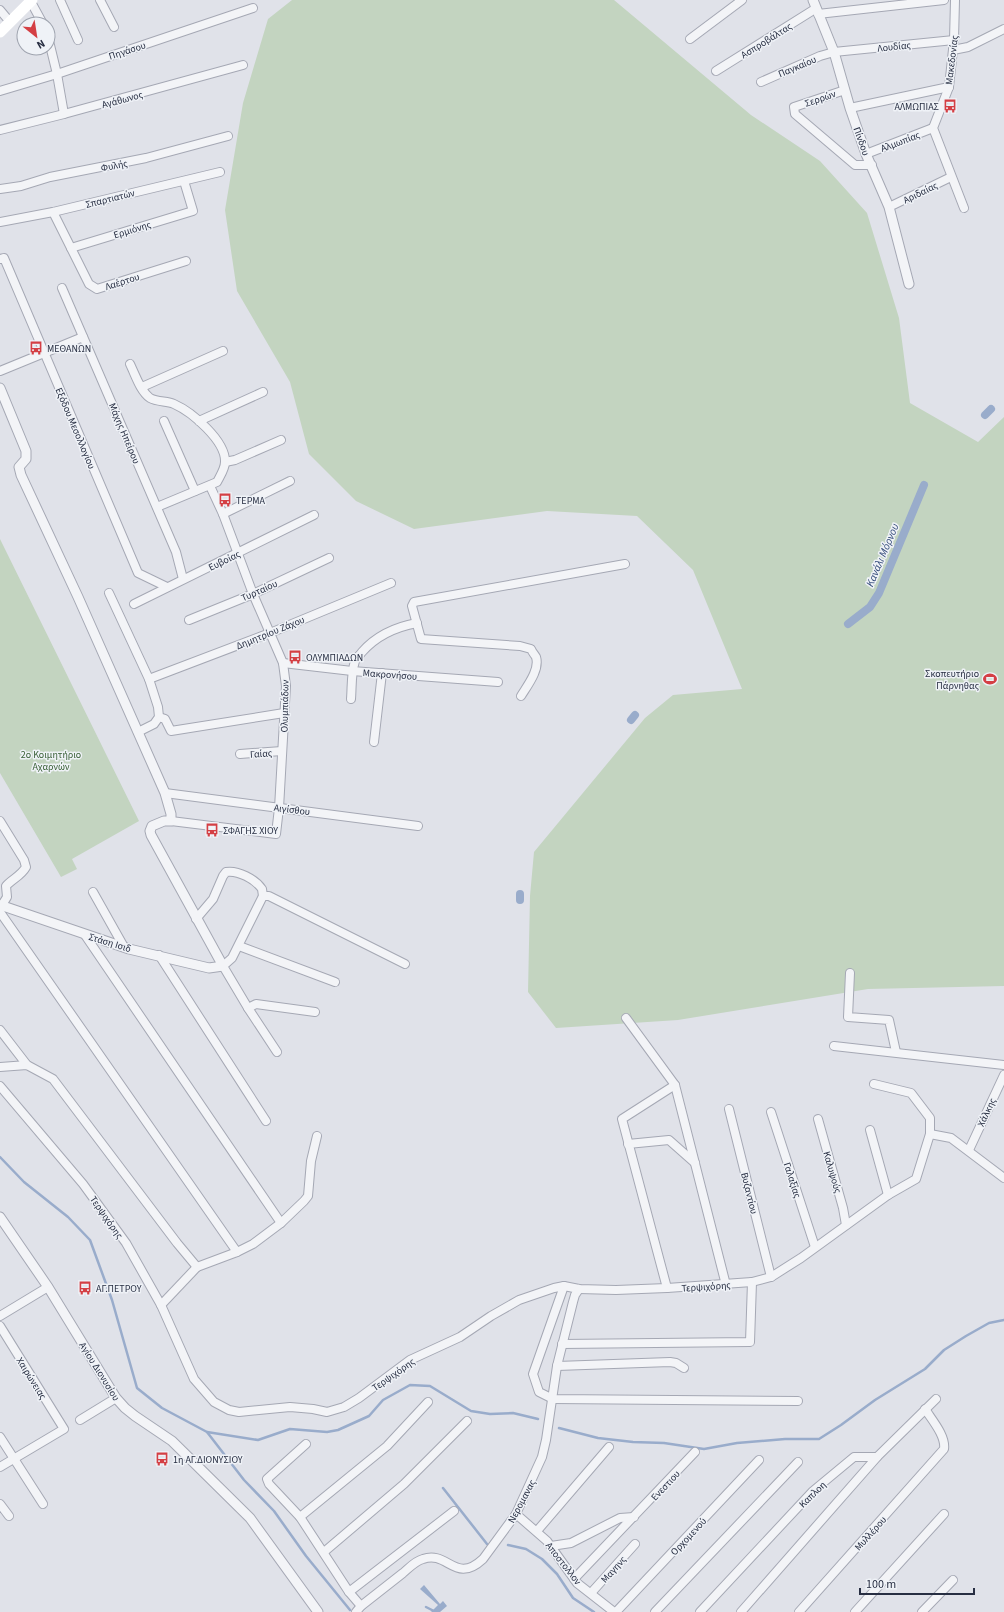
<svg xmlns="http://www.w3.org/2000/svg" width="1004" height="1612" font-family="'Source Sans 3',sans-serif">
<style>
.green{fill:#c3d4c0}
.water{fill:#99accb}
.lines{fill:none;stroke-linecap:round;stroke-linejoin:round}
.stream{stroke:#99accb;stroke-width:2.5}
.canal{stroke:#99accb;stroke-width:8}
.minor-casing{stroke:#a5a8b4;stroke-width:10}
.tertiary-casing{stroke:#a5a8b4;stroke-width:11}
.minor{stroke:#f3f4f7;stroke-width:8}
.tertiary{stroke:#f3f4f7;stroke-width:9}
.secondary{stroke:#fff;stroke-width:11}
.labels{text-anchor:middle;stroke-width:3;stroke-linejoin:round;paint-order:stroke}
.street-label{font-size:10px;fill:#272e42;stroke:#eff2f7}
.poi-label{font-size:10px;fill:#272e42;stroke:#eff2f7;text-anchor:start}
.park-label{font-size:10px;fill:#375e34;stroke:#eff2f7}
.water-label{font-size:11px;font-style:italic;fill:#304877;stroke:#eff2f7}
</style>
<rect width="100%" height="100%" fill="#e0e2e9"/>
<g class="green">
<polygon points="292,0 614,0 751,115 820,161 867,213 899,318 910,403 978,442 1004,417 1004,986 868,989 678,1020 556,1028 528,992 530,896 534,852 645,718 673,695 742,689 693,570 637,516 547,511 414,529 356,501 309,454 290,382 237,291 225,210 243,103 268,19"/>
<polygon points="0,539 139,821 72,859 77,869 61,877 0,773"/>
</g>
<polygon class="water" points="424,1585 440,1604 443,1601 447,1606 440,1612 431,1612 438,1605 420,1589"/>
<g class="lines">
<g class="stream">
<polyline points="0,1157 24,1182 68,1217 90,1240 112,1300 137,1388 162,1408 207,1432 244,1480 274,1511 306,1556 350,1610"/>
<polyline points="559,1428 598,1438 633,1442 664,1443 704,1449 737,1443 785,1439 819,1439 841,1425 875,1400 925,1369 944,1350 966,1336 989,1323 1004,1320"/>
<polyline points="207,1432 258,1440 290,1429 327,1432 338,1430 369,1416 383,1400 410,1385 430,1386 471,1411 490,1414 513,1413 538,1419"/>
<polyline points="443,1488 487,1544"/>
<polyline points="508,1545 526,1549 542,1559 557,1574 573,1598 594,1612"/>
<polyline points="426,1607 436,1612"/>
</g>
<g class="canal">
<polyline points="985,415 991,409"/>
<polyline points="848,624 870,607 879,593 924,485"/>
<polyline points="631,720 635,715"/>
<polyline points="520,900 520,894"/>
</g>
<g class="minor-casing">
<g id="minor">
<polyline points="60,0 78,40"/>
<polyline points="100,0 114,27"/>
<polyline points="955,0 954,40 949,87 933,128 964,208"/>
<polyline points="31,2 43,24"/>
<polyline points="0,10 10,22"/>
<polyline points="818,14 944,0"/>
<polyline points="48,37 57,74 64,114"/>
<polyline points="690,39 742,0"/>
<polyline points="953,50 968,47 1004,29"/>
<polyline points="716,71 815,9"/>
<polyline points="761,82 820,56 834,52 954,40"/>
<polyline points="845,90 794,107 795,114 855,165 872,165"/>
<polyline points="0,91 57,74 253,8"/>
<polyline points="850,108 949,87"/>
<polyline points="0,130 64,114 243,65"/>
<polyline points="866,154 933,128"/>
<polyline points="0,189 21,186 50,177 146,158 228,136"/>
<polyline points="889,207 951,177"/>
<polyline points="53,212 89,284 97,289 186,261"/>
<polyline points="0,222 53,212 220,172"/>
<polyline points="71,248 193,211 184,181"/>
<polyline points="0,259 4,258 138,573 167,587"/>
<polyline points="62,288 176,552 183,579"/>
<path d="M130,364C135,374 140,391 150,398C157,402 167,401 174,404C192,412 226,441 225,462C225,469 220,476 217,482L157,507"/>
<polyline points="0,371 83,337"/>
<polyline points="142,387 223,351"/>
<polyline points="164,421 195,491"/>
<polyline points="199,421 263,392"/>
<polyline points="225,462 235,460 281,440"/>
<polyline points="223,514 290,481"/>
<polyline points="109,593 149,679 158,707 159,717 154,724 138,732"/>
<polyline points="134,604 314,515"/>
<polyline points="189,620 253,594 329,558"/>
<polyline points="283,663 352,671 498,682"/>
<polyline points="149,679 270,633 391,583"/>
<path d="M521,696C527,686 540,670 536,657C535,655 532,652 531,649L520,646L421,639L412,606L414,602L625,564"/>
<path d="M351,699C352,687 351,673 355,661C356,658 360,655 362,652C377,635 395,627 417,623"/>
<polyline points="159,717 165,719 171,731 284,713"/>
<polyline points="374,742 382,673"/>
<polyline points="240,754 282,751"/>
<polyline points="165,793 418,826"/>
<path d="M0,821L24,860L26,867C21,876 12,879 6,886L7,897L2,905"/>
<polyline points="171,821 276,834 279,808 286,686 283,663 253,594 223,514 210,486"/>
<polyline points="93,892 124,947"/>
<polyline points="0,912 237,1252"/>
<path d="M196,919L213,899L223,876L226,872C238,870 255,879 262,889L263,896"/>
<polyline points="85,935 281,1223"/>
<polyline points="239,946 335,982"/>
<polyline points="159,955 266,1121"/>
<polyline points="850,973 848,1017 889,1020 896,1052"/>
<polyline points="248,1008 256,1004 315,1012"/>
<polyline points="626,1018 675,1085 726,1285"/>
<polyline points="0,1030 27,1065"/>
<polyline points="834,1046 1004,1065"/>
<polyline points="277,1052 248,1008 223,966 232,958 263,896 269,896 405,964"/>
<polyline points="0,1067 27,1065 53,1079 177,1243 197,1267 237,1252 253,1244 281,1223 304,1201 308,1196 311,1161 317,1136"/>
<polyline points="0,1086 83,1184 126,1243 161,1305 194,1379 214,1402 229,1410 239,1412 290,1407 313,1409 327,1412 344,1407 359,1398 410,1360 460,1337 491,1316 519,1300 554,1288 564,1286 579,1289 616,1290 667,1288 752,1282 771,1277 801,1258 888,1195 916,1179 930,1134 930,1118 911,1093 874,1084"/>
<polyline points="729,1109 771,1277"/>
<polyline points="771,1112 815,1247"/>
<polyline points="818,1119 843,1208 846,1225"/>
<polyline points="870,1130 888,1195"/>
<polyline points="930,1134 951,1138 1004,1178"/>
<polyline points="628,1144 669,1140 695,1163"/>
<polyline points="969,1150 1004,1075"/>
<polyline points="564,1286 533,1374 539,1392 553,1399 798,1401"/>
<polyline points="667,1288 622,1119 675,1085"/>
<polyline points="161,1305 197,1267"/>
<polyline points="0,1316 48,1287"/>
<polyline points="0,1326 64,1429 0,1467"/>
<polyline points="562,1344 750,1342 752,1282"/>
<polyline points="557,1366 670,1362 676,1363 684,1368"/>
<polyline points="80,1420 116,1398"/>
<polyline points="0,1437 43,1504"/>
<polyline points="306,1444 267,1479 269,1484 300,1517 349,1592 361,1606"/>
<polyline points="0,1504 9,1516"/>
<polyline points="516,1514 547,1541 577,1583 614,1612"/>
<polyline points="300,1517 387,1446 428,1402"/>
<polyline points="537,1531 609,1447"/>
<polyline points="551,1546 571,1543 620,1518 634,1517"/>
<polyline points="324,1552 404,1484 467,1421"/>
<polyline points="574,1579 695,1452"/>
<polyline points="349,1592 454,1511"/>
<polyline points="591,1593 635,1544"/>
<path d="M356,1612L361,1606C375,1595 389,1584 403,1573C409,1568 415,1561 423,1559C448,1550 455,1585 483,1559L516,1514L542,1457L546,1440L557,1366L573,1302L575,1295L579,1289"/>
<polyline points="616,1612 759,1460"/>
<polyline points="655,1612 798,1462"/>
<polyline points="700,1612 813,1491 854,1457 877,1457 936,1399"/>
<polyline points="741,1612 877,1457"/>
<path d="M799,1612L944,1449C946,1436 932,1420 925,1409"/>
<polyline points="855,1612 944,1514"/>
<polyline points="922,1612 953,1580"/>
</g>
</g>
<g class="tertiary-casing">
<g id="tertiary">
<polyline points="813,0 834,52 850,108 866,154 889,207 909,284"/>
<polyline points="0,388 26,451 26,459 19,467 21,475 78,597 165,793 171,814 171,821 164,821 152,826 150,831 151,835 223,966 209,968 129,949 0,905"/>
<polyline points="0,1217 48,1287 116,1398 125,1408 135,1416 172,1441 250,1518 318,1612"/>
</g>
</g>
<use href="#minor" class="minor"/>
<use href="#tertiary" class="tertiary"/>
<polyline class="secondary" points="0,32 32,0"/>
</g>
<defs>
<g id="bus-bare" transform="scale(1.08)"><path d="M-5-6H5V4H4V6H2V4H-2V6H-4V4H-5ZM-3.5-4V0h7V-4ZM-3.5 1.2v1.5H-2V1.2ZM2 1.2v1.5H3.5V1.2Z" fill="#d43f44" stroke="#eff2f7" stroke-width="2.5" paint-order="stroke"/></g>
<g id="stadium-bare" transform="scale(1.08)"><path d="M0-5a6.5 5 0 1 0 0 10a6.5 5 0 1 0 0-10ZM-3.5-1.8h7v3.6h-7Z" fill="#d43f44" stroke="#eff2f7" stroke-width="2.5" paint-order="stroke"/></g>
</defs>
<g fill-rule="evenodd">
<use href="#bus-bare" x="950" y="106"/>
<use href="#bus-bare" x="36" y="348"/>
<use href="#bus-bare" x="225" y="500"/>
<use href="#bus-bare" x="295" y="657"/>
<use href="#stadium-bare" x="990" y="679"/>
<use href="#bus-bare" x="212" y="830"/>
<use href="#bus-bare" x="85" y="1288"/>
<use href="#bus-bare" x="162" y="1459"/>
</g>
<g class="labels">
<g class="street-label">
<text transform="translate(766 40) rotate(-32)" y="4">Ασπροβάλτας</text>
<text transform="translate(894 46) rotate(-6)" y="4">Λουδίας</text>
<text transform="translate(127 50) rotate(-18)" y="4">Πηγάσου</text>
<text transform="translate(951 60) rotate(-83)" y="4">Μακεδονίας</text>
<text transform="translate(797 66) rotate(-23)" y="4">Παγκαίου</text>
<text transform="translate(820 98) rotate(-19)" y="4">Σερρών</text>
<text transform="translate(122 99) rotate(-15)" y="4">Αγάθωνος</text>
<text transform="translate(862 141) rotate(70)" y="4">Πίνδου</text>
<text transform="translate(900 141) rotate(-21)" y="4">Αλμωπίας</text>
<text transform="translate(114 165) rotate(-11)" y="4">Φυλής</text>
<text transform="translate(920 192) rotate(-26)" y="4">Αριδαίας</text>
<text transform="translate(110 198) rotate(-14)" y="4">Σπαρτιατών</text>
<text transform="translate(132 229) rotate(-17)" y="4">Ερμιόνης</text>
<text transform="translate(122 281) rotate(-18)" y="4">Λαέρτου</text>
<text transform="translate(76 428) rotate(67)" y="4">Εξόδου Μεσολλογίου</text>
<text transform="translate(125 433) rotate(67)" y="4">Μάχης Ηπείρου</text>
<text transform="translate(224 560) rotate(-26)" y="4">Ευβοίας</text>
<text transform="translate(259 590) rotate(-24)" y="4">Τυρταίου</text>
<text transform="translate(270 632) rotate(-22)" y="4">Δημητρίου Ζάχου</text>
<text transform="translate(390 674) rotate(4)" y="4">Μακρονήσου</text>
<text transform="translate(284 706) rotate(-89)" y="4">Ολυμπιάδων</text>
<text transform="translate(261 753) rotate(-4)" y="4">Γαίας</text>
<text transform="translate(292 809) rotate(7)" y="4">Αιγίσθου</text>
<text transform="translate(110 942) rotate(17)" y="4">Στάση Ισιδ</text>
<text transform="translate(986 1112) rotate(-65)" y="4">Χάλκης</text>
<text transform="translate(833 1172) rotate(74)" y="4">Καλυψούς</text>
<text transform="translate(793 1180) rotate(72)" y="4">Γαλαξίας</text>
<text transform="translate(750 1193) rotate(76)" y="4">Βυζαντίου</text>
<text transform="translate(107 1217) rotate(55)" y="4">Τερψιχόρης</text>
<text transform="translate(706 1286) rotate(-4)" y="4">Τερψιχόρης</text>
<text transform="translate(100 1371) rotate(58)" y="4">Αγίου Διονυσίου</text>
<text transform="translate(393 1374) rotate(-35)" y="4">Τερψιχόρης</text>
<text transform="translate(32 1378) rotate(58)" y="4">Χαιρώνειας</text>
<text transform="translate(665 1485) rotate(-47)" y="4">Ενεστιου</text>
<text transform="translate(812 1494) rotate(-44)" y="4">Καπλοη</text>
<text transform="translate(521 1501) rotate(-62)" y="4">Νερομανας</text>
<text transform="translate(870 1533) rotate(-48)" y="4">Μυλλέρου</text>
<text transform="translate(688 1536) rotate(-47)" y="4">Ορχομενού</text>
<text transform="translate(564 1563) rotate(52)" y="4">Αποστολλον</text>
<text transform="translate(613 1569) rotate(-48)" y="4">Μαγηνς</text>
</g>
<g class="poi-label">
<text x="939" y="110" text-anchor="end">ΑΛΜΩΠΙΑΣ</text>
<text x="47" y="352">ΜΕΘΑΝΩΝ</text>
<text x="236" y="504">ΤΕΡΜΑ</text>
<text x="306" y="661">ΟΛΥΜΠΙΑΔΩΝ</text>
<text x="979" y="677" text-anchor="end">Σκοπευτήριο<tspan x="979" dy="12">Πάρνηθας</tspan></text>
<text x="223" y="834">ΣΦΑΓΗΣ ΧΙΟΥ</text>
<text x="96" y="1292">ΑΓ.ΠΕΤΡΟΥ</text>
<text x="173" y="1463">1η ΑΓ.ΔΙΟΝΥΣΙΟΥ</text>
</g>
<g class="park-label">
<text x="51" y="758">2ο Κοιμητήριο<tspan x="51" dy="12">Αχαρνών</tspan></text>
</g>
<g class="water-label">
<text transform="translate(882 555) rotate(-67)" y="4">Κανάλι Μόρνου</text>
</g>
</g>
<g transform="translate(36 36) rotate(150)"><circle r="19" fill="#eff2f7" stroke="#9fa4af"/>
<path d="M0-3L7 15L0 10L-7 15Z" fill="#d43f44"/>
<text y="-6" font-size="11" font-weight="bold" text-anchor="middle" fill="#272e42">N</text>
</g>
<path d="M860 1588v6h114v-6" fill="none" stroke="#272e42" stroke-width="2"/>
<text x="866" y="1588" font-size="12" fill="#272e42" stroke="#eff2f7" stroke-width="3" paint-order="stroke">100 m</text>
</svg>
